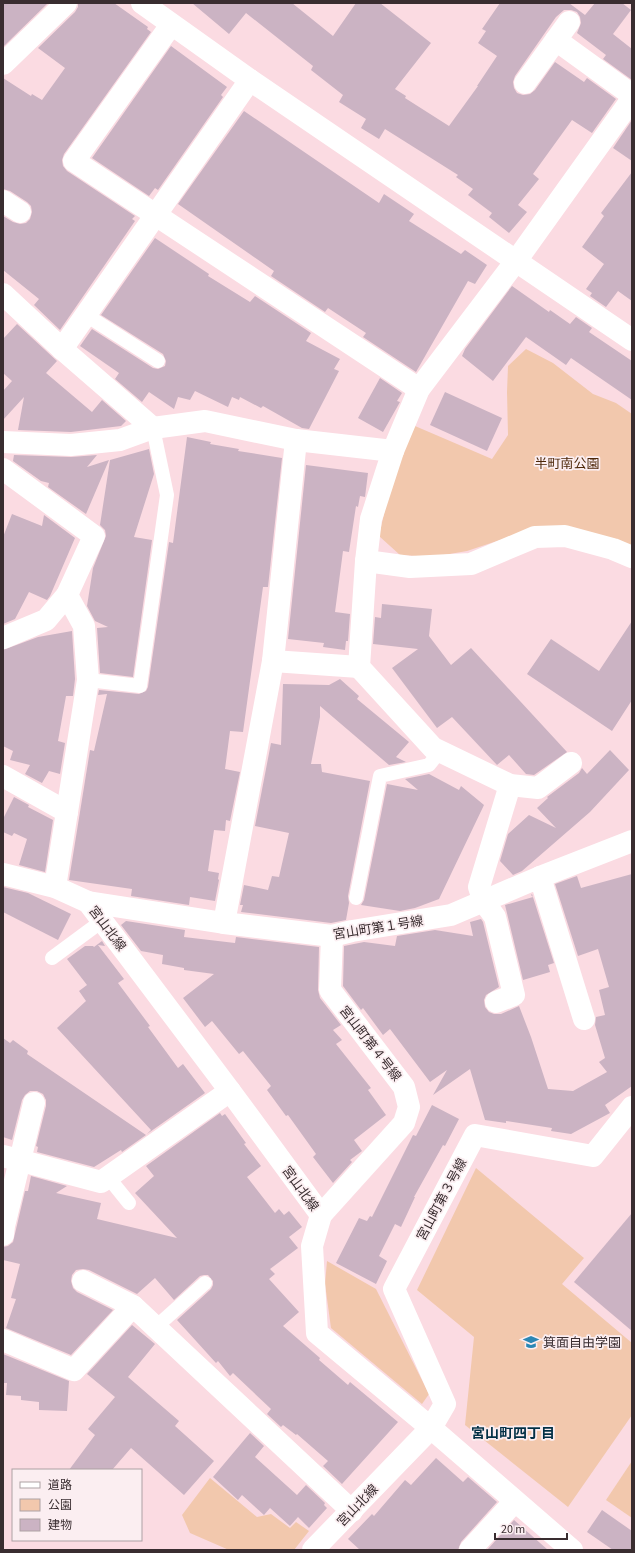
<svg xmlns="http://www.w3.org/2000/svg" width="635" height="1553" font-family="'Source Sans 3','Noto Sans JP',sans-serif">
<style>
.green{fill:#f2c8ad}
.building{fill:#cbb3c3}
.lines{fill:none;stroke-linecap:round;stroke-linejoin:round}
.service{stroke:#fff;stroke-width:14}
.minor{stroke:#fff;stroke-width:22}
.labels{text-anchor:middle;stroke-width:3.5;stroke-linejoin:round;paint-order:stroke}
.park-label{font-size:13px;fill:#4c2607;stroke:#fbeef1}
.street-label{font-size:13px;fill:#392d30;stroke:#fbeef1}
.poi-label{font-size:13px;fill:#392d30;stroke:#fbeef1;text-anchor:start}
.neighbourhood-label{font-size:14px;font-weight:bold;fill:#023045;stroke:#fbeef1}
</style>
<rect width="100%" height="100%" fill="#fbdbe2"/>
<g class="green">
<polygon points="526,349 553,363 593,394 616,403 632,414 632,547 500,540 467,551 432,557 400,555 379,536 388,496 401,455 415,426 492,459 508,435 507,392 508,366"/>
<polygon points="476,1168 584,1258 562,1284 632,1343 632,1415 568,1507 465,1425 474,1337 417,1290"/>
<polygon points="327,1261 376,1289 429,1394 422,1404 331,1328 325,1284"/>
<polygon points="632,1461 632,1518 606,1500"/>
<polygon points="210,1478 257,1517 271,1514 290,1528 296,1522 309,1531 294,1550 229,1550 190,1533 182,1515"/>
</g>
<g class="building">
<polygon points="3,3 48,3 3,47"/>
<polygon points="78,3 114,3 148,27 147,29 151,32 64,154 62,160 63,166 67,171 135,216 132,219 135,221 60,330 34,305 39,299 3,270 3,216 13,222 20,224 26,223 30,219 32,212 31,206 27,202 10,191 3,189 3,78 31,96 32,94 42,100 65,68 38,48 75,12 78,7"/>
<polygon points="192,3 292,3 333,36 356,3 380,3 431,43 395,89 406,96 405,98 449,126 478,86 477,86 497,56 478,43 486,31 482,29 500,3 569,3 585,15 595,3 622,3 631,10 613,34 632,49 632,80 603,59 606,55 577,33 581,23 580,17 577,12 571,10 564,10 556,17 515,76 513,82 514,88 517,93 523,95 530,94 535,90 555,62 584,82 587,78 616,99 592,133 572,120 533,174 539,179 518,205 527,212 509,233 489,217 492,213 468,195 473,189 456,177 458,175 385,129 379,139 361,128 366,119 339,102 343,95 311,70 313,66 246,13 229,34"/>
<polygon points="171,46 227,87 221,95 223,97 158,190 155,188 149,196 92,158"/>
<polygon points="244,111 379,203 384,194 414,214 409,221 461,254 465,250 487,265 475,284 468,281 416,372 363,337 366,333 328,308 325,312 271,276 274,271 178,204"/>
<polygon points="632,120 632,161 613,148"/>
<polygon points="632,172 632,301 618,291 606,307 590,296 592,293 586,289 604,264 582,247 604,216 601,213"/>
<polygon points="155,238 209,274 208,276 250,302 255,296 311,333 306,341 340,359 334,369 339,371 309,429 302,428 263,406 261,408 240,397 239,400 232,397 228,407 195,391 190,400 178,397 174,409 149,392 142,402 115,379 119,373 80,346 92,329 153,368 158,369 165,366 166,361 163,354 101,315"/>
<polygon points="512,286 549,312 550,310 570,324 576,317 592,328 589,332 632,361 632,400 571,358 566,365 526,337 493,381 462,356 465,349"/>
<polygon points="17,324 57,361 46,373 92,412 102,400 126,421 121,426 71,432 18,430 24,397 3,420 3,391 12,381 3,373 3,339"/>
<polygon points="380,378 402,393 397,401 400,402 383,432 358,418"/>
<polygon points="445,392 502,418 487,451 430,425"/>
<polygon points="187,437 211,442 210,444 239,449 238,451 282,458 268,587 263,587 243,732 230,731 225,769 240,772 230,821 226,820 225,831 214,830 208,871 219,873 218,879 219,880 215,901 190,897 189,905 131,896 132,889 69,880 90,750 94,751 107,694 98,695 99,690 139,694 146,691 148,687 169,542 173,543"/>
<polygon points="149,449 154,474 134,537 152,540 133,677 100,673 97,628 108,627 95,621 87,606 93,568 106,536 105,530 100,525 110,460"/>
<polygon points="14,455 71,457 97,455 87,467 109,460 86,514 48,487 49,483 41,481 13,461"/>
<polygon points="306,465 368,473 365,497 360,496 358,507 356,506 349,552 343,551 335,612 350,614 348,641 346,641 345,650 323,647 324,643 288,639"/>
<polygon points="12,514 42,526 44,515 75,538 50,596 47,600 29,592 15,619 3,624 3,537"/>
<polygon points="382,604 432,609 429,636 451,665 471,648 567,752 534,775 526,774 509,755 497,765 452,717 437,728 392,668 418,649 373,644 375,617 381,618"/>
<polygon points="632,621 632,700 612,731 527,674 551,639 599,671"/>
<polygon points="72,631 75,679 73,696 66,696 58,741 65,743 60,774 49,771 42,783 25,774 30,765 10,760 13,751 3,746 3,650 38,637"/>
<polygon points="340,679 359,696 357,699 409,742 396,757 406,762 389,765 320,706 320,717 311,764 321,764 322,772 370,781 348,896 349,903 346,920 331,923 241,912 243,905 240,905 244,885 268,890 272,876 279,877 289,833 255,826 271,743 281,745 283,684 329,685"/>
<polygon points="610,750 629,770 590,812 522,871 513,875 500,861 508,834 529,815 556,828 537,808 548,798 547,797 579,773 582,768 587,774"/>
<polygon points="429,774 459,790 461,786 484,805 439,899 415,908 400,911 361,905 364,900 387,784 418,790 405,779"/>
<polygon points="14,797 29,805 28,807 53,820 45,872 19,865 27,839 14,833 12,836 3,832 3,819"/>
<polygon points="632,874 632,1086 605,1105 610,1113 571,1134 551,1131 552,1128 506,1121 506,1123 485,1120 470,1069 433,1095 447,1070 430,1082 390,1029 383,1035 363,1008 361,1010 343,986 344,946 364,942 395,946 397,936 435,930 473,936 470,922 481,919 483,922 499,987 486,995 484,1000 485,1007 489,1012 494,1014 501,1014 519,1006 531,1037 548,1089 573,1091 607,1072 599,1062 605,1058 595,1025 596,1017 605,1015 599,990 609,987 598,949 578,956 555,884 577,876 581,888"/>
<polygon points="3,887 28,893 71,914 58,940 3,912"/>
<polygon points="532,894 554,963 548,965 550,972 523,980 505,905 533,897 531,895"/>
<polygon points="126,921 185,930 184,937 235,943 236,937 319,947 318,990 320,998 341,1025 333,1030 342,1040 336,1044 371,1088 368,1090 386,1115 354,1140 362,1151 350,1160 352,1162 333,1183 313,1157 316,1154 288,1115 286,1116 267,1090 271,1086 243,1051 239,1054 212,1021 205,1027 183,998 214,974 184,970 184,968 162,964 163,955 141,951 121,925"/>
<polygon points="102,941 105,946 98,945 124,979 118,983 150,1026 148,1027 178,1068 183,1064 205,1093 147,1134 151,1130 57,1028 86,1001 79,991 87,985 67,959 85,946 93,946 94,947"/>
<polygon points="3,1038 10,1043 13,1040 28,1051 27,1054 146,1135 122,1152 121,1150 94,1167 37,1152 38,1147 36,1146 46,1106 46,1100 43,1094 37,1091 30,1091 25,1095 22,1100 12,1140 3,1137"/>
<polygon points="432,1105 459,1119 445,1146 443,1145 414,1197 415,1197 401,1227 395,1224 379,1256 387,1261 376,1284 336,1263 359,1218 367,1221 370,1216 372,1217 413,1135 416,1136"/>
<polygon points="220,1113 222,1116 225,1114 246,1143 244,1144 261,1166 247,1177 275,1213 279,1209 284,1215 289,1211 302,1227 289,1237 298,1248 270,1269 275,1274 269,1279 299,1312 283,1326 320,1358 319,1360 348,1385 350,1382 398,1422 342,1484 323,1466 328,1461 297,1434 296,1435 283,1425 281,1427 267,1414 271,1409 233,1373 230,1376 218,1361 216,1363 177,1320 211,1289 213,1285 213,1281 208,1275 204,1275 200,1276 174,1300 155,1278 137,1294 89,1270 83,1269 76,1270 72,1275 71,1281 73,1288 77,1292 113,1310 71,1355 6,1328 16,1299 11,1298 20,1264 3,1260 3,1247 8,1246 13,1242 25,1191 28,1191 31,1176 67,1186 56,1193 101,1203 97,1219 177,1238 135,1193 154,1176 146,1166"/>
<polygon points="632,1213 632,1331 574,1282"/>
<polygon points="132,1325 155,1344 128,1377 179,1421 175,1426 214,1461 184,1495 131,1448 112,1470 69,1470 95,1435 88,1429 115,1397 87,1374"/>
<polygon points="3,1354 69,1381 67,1411 39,1410 39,1402 21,1400 21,1396 6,1395 7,1383 3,1383"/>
<polygon points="250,1433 264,1446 255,1457 297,1495 306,1485 325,1503 324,1505 327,1508 309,1528 298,1517 290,1526 270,1508 264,1515 242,1495 238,1500 213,1477"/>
<polygon points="436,1458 463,1482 468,1477 497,1502 461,1542 458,1550 360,1550 348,1539 372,1514 374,1516 405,1480 411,1485"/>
<polygon points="602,1510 632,1531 632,1550 613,1550 587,1532"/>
<polygon points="514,1520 548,1550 487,1550"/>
</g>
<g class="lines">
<g class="service">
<polyline points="86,315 158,361"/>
<polyline points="88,680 140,686 167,495 153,428"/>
<polyline points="356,898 380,776 429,765 440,751"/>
<polyline points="52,958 102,921"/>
<polyline points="108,1177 129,1203"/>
<polyline points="156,1327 205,1283"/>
</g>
<g class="minor">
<polyline points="142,3 250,80 632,340"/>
<polyline points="171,25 74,161 419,389"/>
<polyline points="556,40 632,95"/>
<polyline points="3,64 66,3"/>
<polyline points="525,83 569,22"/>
<polyline points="3,201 20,212"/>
<polyline points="3,294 62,349 153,428"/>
<polyline points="62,349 250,80"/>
<polyline points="3,442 71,445 120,440 153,428 205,421 296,440 393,451 419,389 516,261 632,99"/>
<polyline points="393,451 371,519 366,561 359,667 433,748 510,785 538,788 571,763"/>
<polyline points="3,469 94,536 67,595 46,620 3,638"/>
<polyline points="366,561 410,567 471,564 535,537 565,536 613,549 632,557"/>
<polyline points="273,661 359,667"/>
<polyline points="3,776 67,812"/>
<polyline points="3,874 55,887 88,902 230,1091 321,1215 312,1246 317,1333 431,1428 572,1550"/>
<polyline points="540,877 584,1019"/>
<polyline points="55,887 88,680 84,626 67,595"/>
<polyline points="88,902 224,923 332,936 352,931 451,915 540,877 632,841"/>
<polyline points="224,923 273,661 296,440"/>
<polyline points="496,1002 514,995 495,917 484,902 479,887 510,785"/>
<polyline points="3,1156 101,1182 230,1091"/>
<polyline points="321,1215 404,1123 409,1107 404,1087 330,990 332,936"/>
<polyline points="3,1235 4,1226 34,1103"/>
<polyline points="83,1281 133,1306 352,1511"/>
<polyline points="3,1340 74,1370 133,1306"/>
<polyline points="313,1550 431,1428 445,1404 394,1289 475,1135 593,1156 632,1107"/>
<polyline points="470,1550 515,1501"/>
</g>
</g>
<defs>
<g id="school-bare" transform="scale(1.2)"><path d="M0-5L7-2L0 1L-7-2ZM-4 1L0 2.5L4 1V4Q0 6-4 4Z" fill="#2b87b4" stroke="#fbeef1" stroke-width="2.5" paint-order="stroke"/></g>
</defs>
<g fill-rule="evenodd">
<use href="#school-bare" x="531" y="1342"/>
</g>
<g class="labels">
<g class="park-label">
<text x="567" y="468">半町南公園</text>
</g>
<g class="street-label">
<text transform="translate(378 927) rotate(-9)" y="5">宮山町第１号線</text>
<text transform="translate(108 928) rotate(53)" y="5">宮山北線</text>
<text transform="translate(371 1043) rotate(52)" y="5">宮山町第４号線</text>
<text transform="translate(301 1188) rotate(54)" y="5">宮山北線</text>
<text transform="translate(441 1199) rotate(-62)" y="5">宮山町第３号線</text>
<text transform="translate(357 1505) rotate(-46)" y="5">宮山北線</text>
</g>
<g class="poi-label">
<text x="543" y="1347">箕面自由学園</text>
</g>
<g class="neighbourhood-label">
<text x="513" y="1438">宮山町四丁目</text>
</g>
</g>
<rect width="635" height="1553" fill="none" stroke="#392d30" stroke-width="8"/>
<rect x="12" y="1469" width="130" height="72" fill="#fbeef1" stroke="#ada1a4"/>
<rect x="20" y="1482" width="20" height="6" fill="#ffffff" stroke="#ada1a4"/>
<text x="48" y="1489" font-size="12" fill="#392d30">道路</text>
<rect x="20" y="1499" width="20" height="12" fill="#f2c8ad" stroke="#ada1a4"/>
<text x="48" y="1509" font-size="12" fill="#392d30">公園</text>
<rect x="20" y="1519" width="20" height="12" fill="#cbb3c3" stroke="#ada1a4"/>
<text x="48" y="1529" font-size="12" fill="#392d30">建物</text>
<path d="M495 1533v6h72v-6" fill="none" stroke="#392d30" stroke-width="2"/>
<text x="501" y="1533" font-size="12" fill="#392d30" stroke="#fbeef1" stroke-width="3" paint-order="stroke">20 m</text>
</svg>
